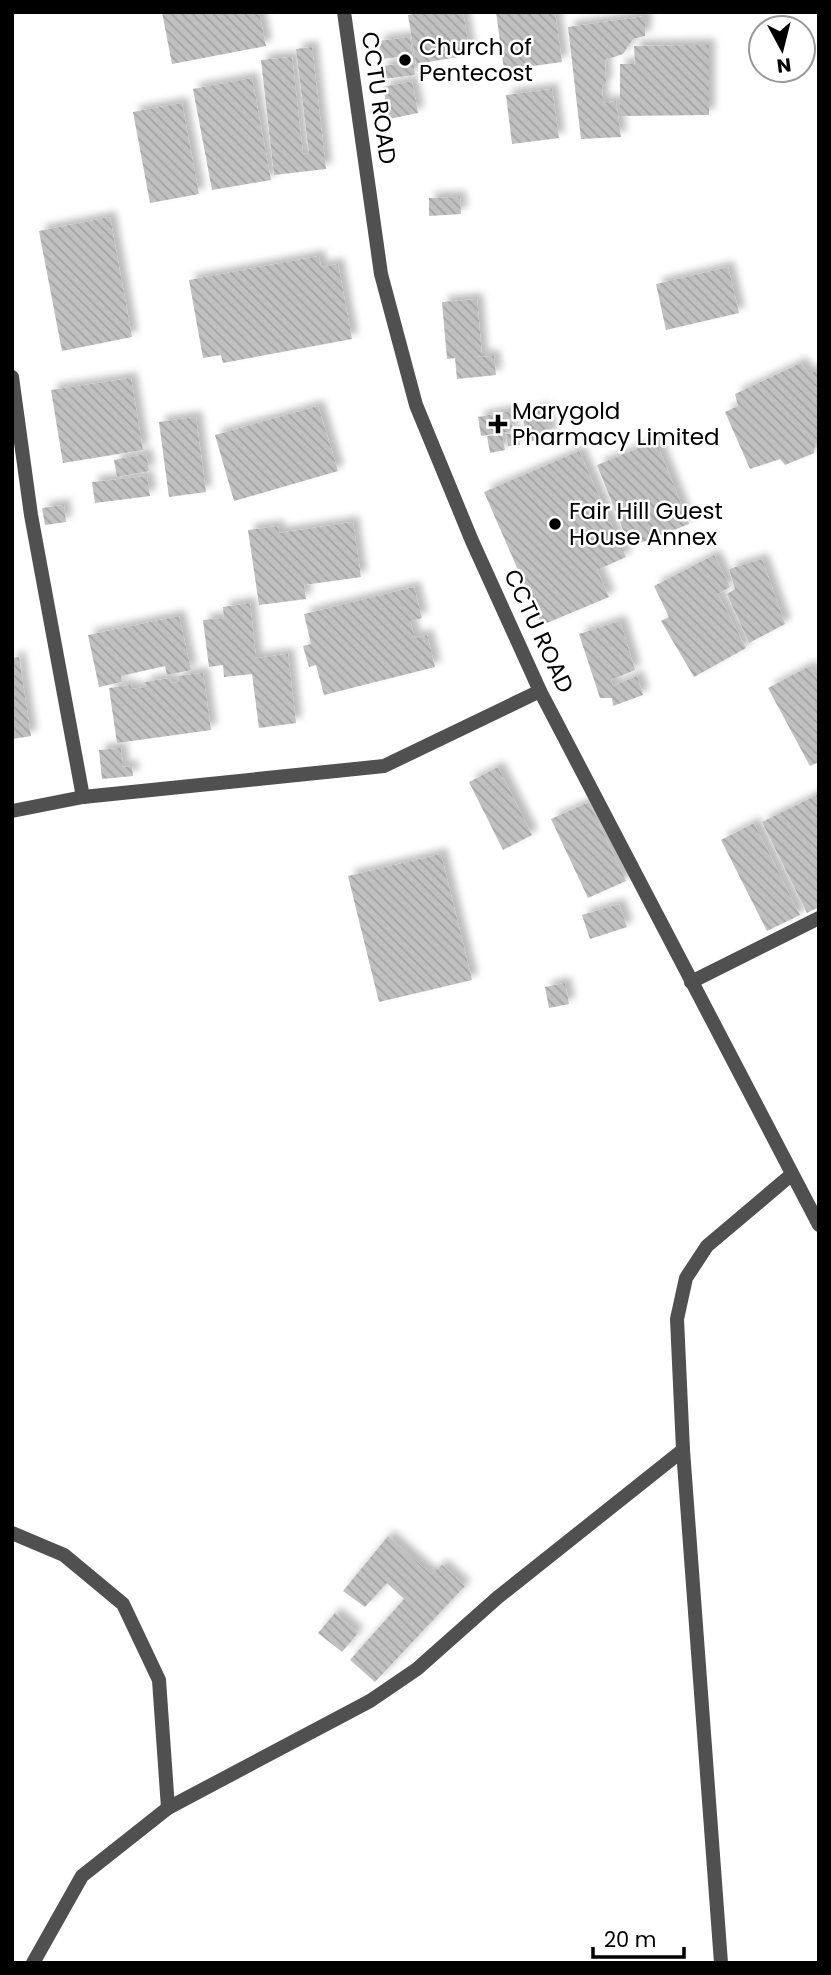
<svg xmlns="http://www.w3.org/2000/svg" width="831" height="1975" font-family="Poppins,sans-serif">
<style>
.building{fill:url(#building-back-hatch);filter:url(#shadow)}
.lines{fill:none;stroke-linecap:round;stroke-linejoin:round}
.service{stroke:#505050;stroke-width:14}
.minor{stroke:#505050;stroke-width:14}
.tertiary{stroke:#505050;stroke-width:14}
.poi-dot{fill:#000;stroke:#fff;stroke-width:2.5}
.labels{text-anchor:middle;stroke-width:5;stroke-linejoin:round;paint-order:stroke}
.poi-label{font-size:23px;fill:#000;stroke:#fff;text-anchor:start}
.street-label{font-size:23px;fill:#000;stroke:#fff}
</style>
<defs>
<pattern id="building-back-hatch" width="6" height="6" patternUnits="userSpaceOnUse" patternTransform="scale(1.75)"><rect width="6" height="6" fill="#c0c0c0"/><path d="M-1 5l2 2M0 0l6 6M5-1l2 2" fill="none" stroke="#a3a3a3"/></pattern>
<filter id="shadow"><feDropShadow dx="6" dy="-6" stdDeviation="3.5" flood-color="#0004"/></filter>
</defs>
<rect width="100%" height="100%" fill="#fff"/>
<g class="building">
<polygon points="162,12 259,12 266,46 172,64"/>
<polygon points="425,12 463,12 470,55 416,64 408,15"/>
<polygon points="496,12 555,12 562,62 504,70"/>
<polygon points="646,16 645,36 633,39 623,54 605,60 606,84 602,86 603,103 616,101 621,137 581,139 568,27"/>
<polygon points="410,37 415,75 383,79 382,66 400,64 399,57 381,59 378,41"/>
<polygon points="709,45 709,115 620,116 620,64 635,64 634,46"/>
<polygon points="312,47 326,169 274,175 261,60 292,57 303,154 309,153 296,49"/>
<polygon points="252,78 271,180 212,190 193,89"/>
<polygon points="412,81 418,113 389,119 383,87"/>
<polygon points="552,89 559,138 512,144 506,95"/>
<polygon points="182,103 199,194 150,203 133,112"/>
<polygon points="460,197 461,214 429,216 429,198"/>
<polygon points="110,217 132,337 62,351 39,231"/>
<polygon points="319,256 321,267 338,264 352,339 223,363 221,355 203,358 189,280"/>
<polygon points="728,267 739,313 666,330 656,284"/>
<polygon points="477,299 482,356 473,357 494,356 496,375 457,379 455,358 447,359 442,302"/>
<polygon points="801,363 809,374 819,369 819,442 815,444 814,453 785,465 780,459 750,469 725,412 738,406 735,394"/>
<polygon points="131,378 143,450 63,463 51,390"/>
<polygon points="318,406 338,471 234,501 215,435"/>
<polygon points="543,408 552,435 530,442 521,415"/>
<polygon points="510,411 513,431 481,436 478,417"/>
<polygon points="196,417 206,492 169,497 159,422"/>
<polygon points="518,433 520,445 508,446 506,434"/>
<polygon points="502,434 505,450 490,453 487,436"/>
<polygon points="656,441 689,524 630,547 597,465"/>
<polygon points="579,451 626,557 597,570 609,597 542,625 484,492"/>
<polygon points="146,454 149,471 117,477 114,460"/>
<polygon points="147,476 150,496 95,503 92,482"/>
<polygon points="64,505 66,522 45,525 42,508"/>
<polygon points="353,522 361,577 304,585 306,599 259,605 248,530 278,526 279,533"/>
<polygon points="714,555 730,587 718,594 746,648 694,677 661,621 669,617 654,586"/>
<polygon points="762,559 785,624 749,643 727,594 735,589 729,569"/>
<polygon points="414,587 422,618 410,621 415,638 427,635 435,667 324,695 316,665 309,667 303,646 311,644 304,614"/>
<polygon points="250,603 256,658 288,654 296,723 259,728 252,674 224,677 223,665 209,667 203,620 224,618 223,607"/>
<polygon points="179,616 191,670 167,675 165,666 121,676 122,682 99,687 88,635"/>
<polygon points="620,621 635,670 611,680 613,686 637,676 643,695 613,706 612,698 600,698 579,634"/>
<polygon points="19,657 31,736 12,739 12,658"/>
<polygon points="810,666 819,682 819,762 810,766 768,688"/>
<polygon points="203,673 211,730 117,743 109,688 131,685 132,689 146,687 145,682 170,678 171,683 179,682 178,676"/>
<polygon points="121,748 123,767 132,766 133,776 102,779 99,750"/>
<polygon points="498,767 532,835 503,850 469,782"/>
<polygon points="819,794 819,907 807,913 762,822"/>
<polygon points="589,802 626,881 588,898 551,819"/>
<polygon points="754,823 800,915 767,931 721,840"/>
<polygon points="441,854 472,980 379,1002 348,876"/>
<polygon points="619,904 627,927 590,939 582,915"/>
<polygon points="565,983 569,1004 549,1008 545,987"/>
<polygon points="388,1536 431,1574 442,1565 465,1586 375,1682 350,1660 404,1599 387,1583 365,1607 343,1591"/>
<polygon points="335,1613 358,1633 342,1652 318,1633"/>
</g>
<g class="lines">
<g class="service">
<polyline points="33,1963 82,1876 168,1808 370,1701 417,1669 497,1598 683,1450"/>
<polyline points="721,1963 683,1450 677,1319 686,1278 707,1246 791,1175"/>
</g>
<g class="minor">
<polyline points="12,377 31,515 83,797"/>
<polyline points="12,811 83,797 384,766 540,691"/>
<polyline points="691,982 819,918"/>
<polyline points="12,1533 64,1555 123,1604 159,1680 168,1808"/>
</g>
<polyline class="tertiary" points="344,12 381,274 416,405 472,541 540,691 819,1225"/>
</g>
<g class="poi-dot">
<circle cx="405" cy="60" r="7"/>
<path d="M494.5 413.5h7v7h7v7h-7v7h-7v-7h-7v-7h7z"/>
<circle cx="555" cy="524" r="7"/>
</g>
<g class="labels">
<g class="poi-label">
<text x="419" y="55">Church of<tspan x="419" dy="26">Pentecost</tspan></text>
<text x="512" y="419">Marygold<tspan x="512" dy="26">Pharmacy Limited</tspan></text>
<text x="569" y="519">Fair Hill Guest<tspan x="569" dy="26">House Annex</tspan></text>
</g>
<g class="street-label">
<text transform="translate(379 98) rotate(82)" y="8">CCTU ROAD</text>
<text transform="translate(539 631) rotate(65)" y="8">CCTU ROAD</text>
</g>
</g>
<rect width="831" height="1975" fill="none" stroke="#000000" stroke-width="28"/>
<g transform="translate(782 49) rotate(173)"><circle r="33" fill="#ffffff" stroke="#999999" stroke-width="2"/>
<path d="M0-5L12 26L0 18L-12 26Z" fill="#000000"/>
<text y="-10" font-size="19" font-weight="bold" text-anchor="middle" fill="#000000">N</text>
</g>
<path d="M593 1947v10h91v-10" fill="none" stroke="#000000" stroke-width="3.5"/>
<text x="604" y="1947" font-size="21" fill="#000000" stroke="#ffffff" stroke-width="5" paint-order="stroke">20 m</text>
</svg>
